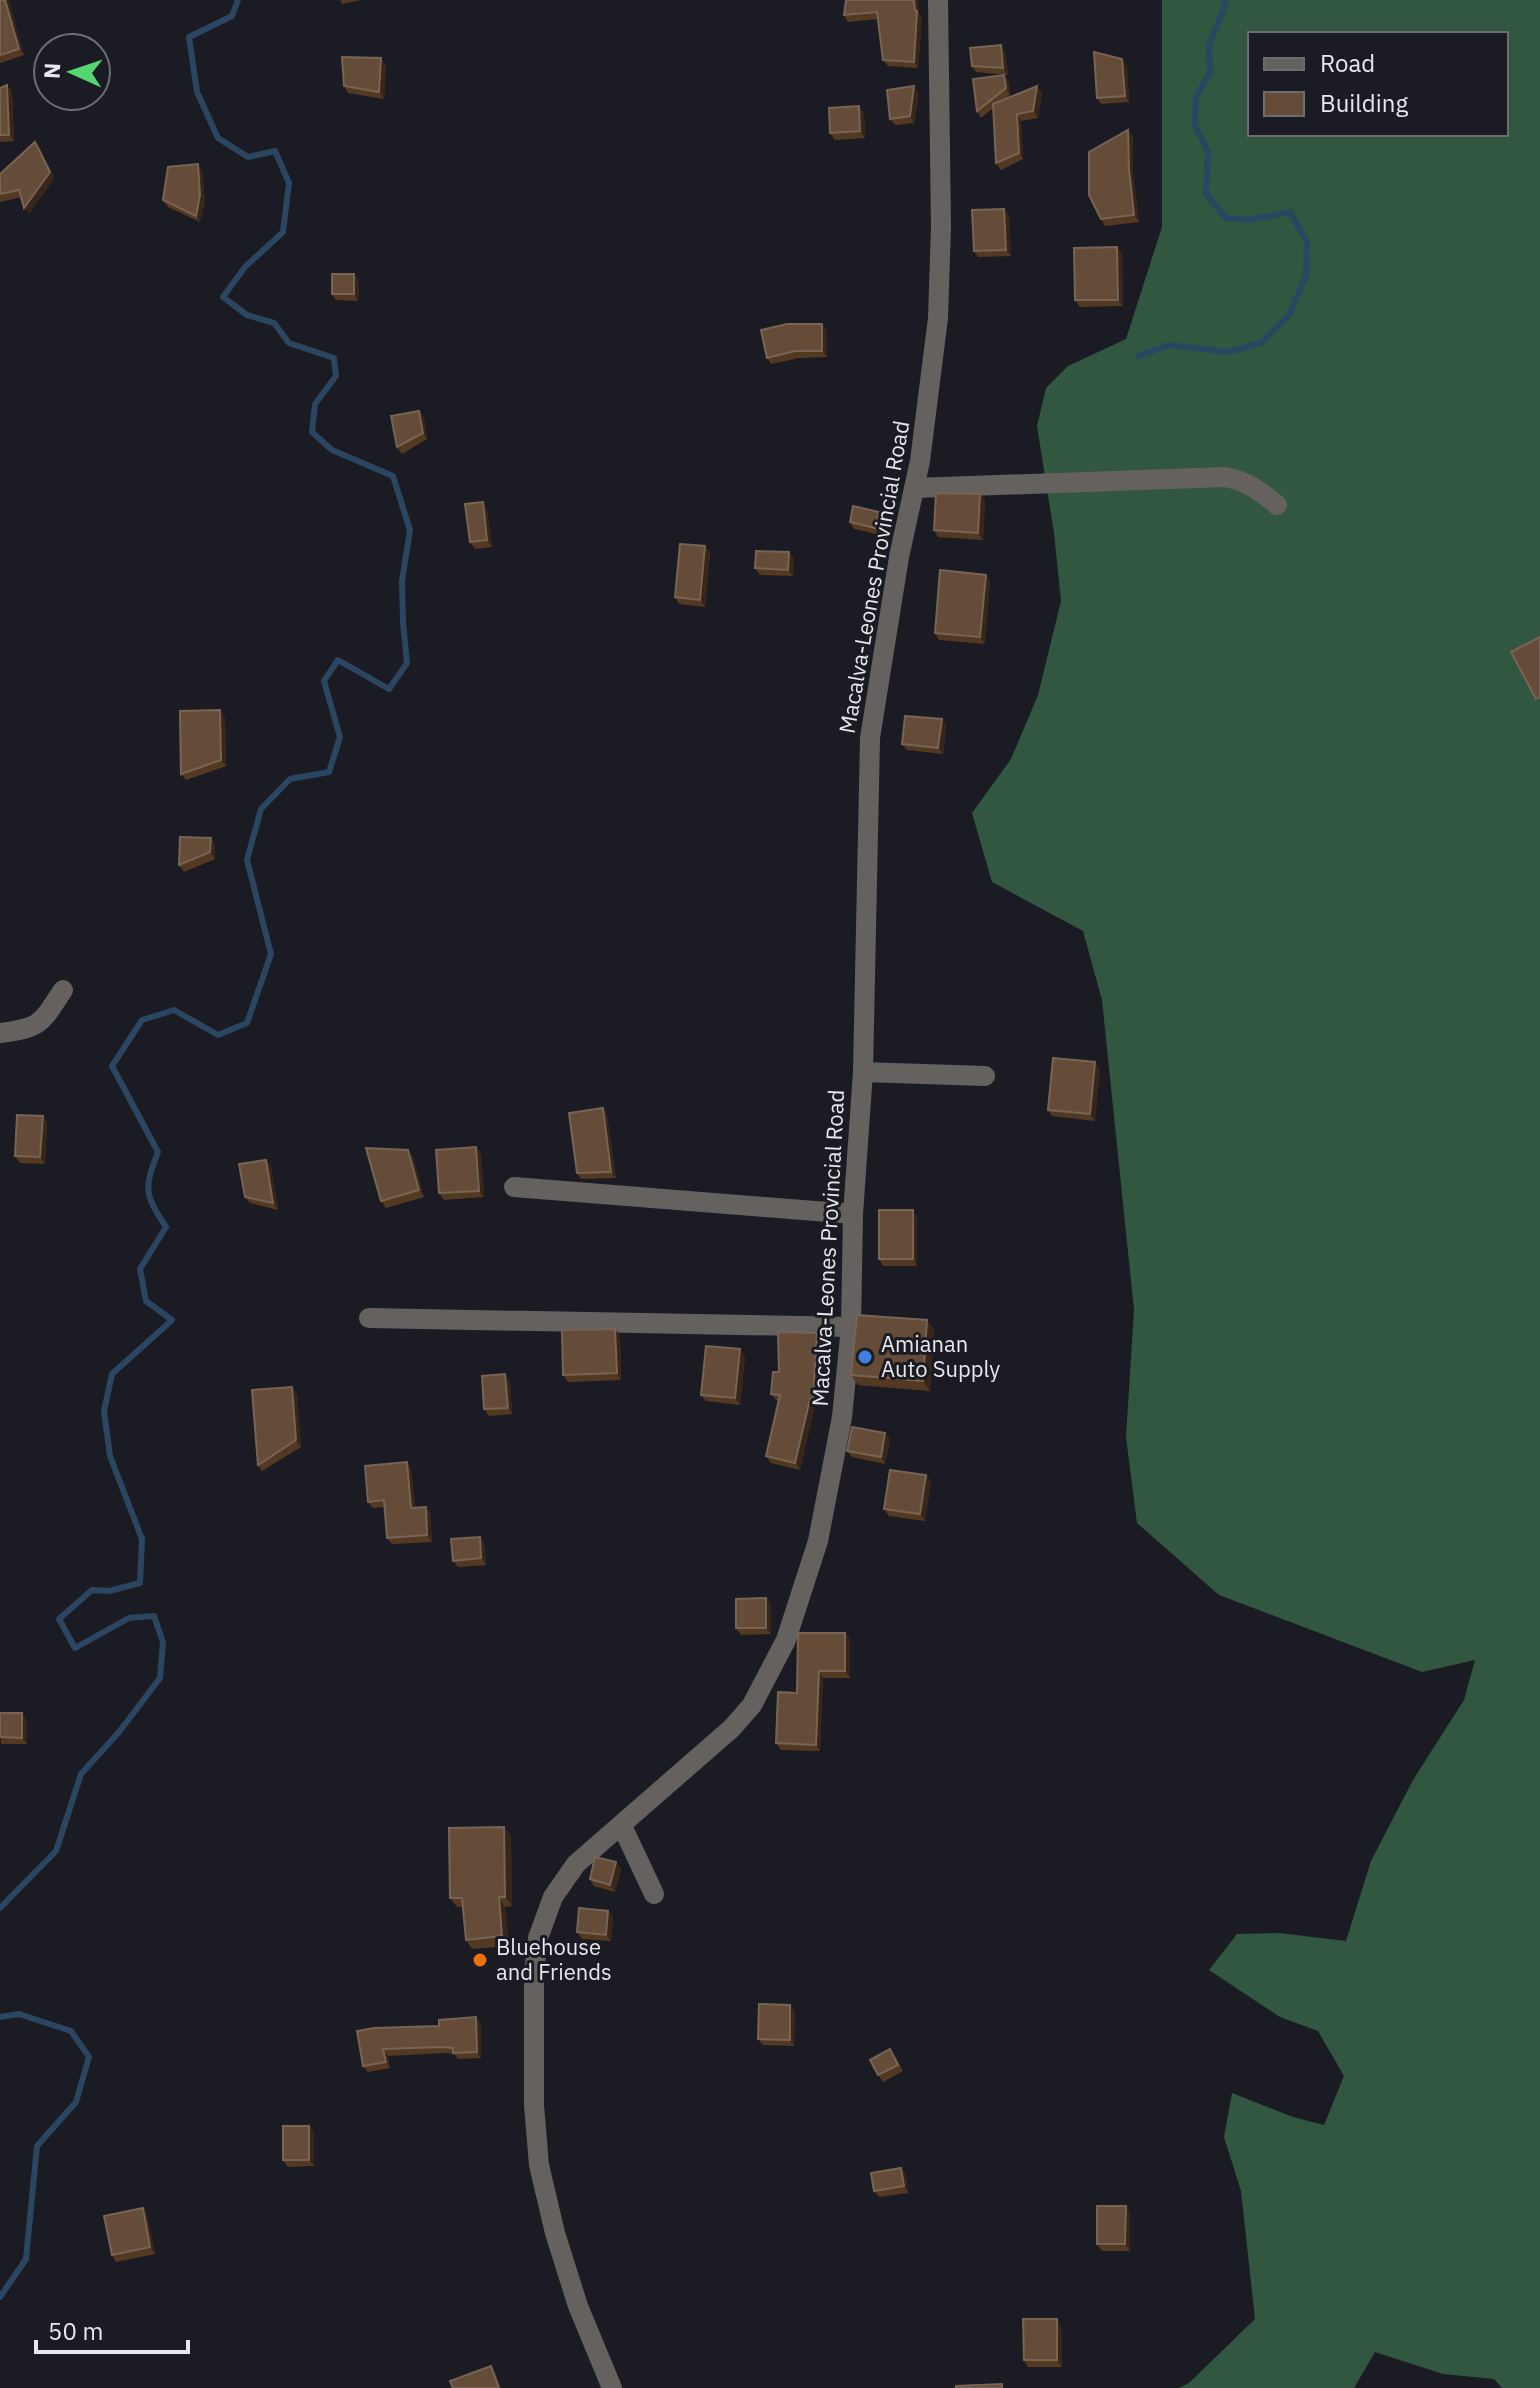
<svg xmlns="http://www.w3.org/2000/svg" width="1540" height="2388" font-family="'IBM Plex Sans',sans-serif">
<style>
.forest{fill:#315741;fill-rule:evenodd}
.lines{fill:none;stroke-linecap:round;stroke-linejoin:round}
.stream{stroke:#2b4661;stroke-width:6}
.minor{stroke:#65615f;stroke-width:20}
.wall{fill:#543922}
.shaded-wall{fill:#372619}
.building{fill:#644c38;stroke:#786454;stroke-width:2}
.shop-dot{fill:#3f7fe0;stroke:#1b1c23;stroke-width:3}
.food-dot{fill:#e8710a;stroke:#1b1c23;stroke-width:3}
.labels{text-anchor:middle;stroke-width:6;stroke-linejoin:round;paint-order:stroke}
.street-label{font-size:22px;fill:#e7e7ec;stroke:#1b1c23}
.poi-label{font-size:22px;fill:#e7e7ec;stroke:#1b1c23;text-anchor:start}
</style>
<rect width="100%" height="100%" fill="#1b1c23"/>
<path class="forest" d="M1162,0H1540V2388H1502L1494,2379L1443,2374L1375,2352L1354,2388H1179L1189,2383L1255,2319L1241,2191L1224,2137L1232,2093L1293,2117L1324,2125L1344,2076L1318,2031L1280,2017L1209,1970L1237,1934L1279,1933L1346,1941L1371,1861L1413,1780L1464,1700L1475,1660L1422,1672L1219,1595L1137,1523L1126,1437L1134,1310L1102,1000L1083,931L992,882L972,813L1011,759L1038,695L1061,601L1054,533L1037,426L1046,388L1068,366L1126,339L1162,227ZM1250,34H1506V134H1250Z"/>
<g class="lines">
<g class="stream">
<polyline points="1139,356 1168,345 1228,352 1261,343 1290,314 1306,275 1307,242 1290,212 1248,220 1226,218 1206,194 1208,152 1195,125 1196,97 1210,72 1209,45 1225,6 1223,0"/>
<path d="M0,1908L56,1851L81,1774L119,1732L160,1678L163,1642L154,1616L129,1618L75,1648L59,1619L92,1590L109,1591L140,1583L142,1539L110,1456L104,1411L112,1374L172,1320L146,1301L140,1269L166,1227C144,1194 144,1188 158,1152L112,1066L142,1020L174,1010L218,1035L247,1023L271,954L247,860L261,809L290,779L329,772L340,737L324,681L338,660L389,689L407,663L403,622L402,581L410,530L393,476L332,450L312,432L315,404L336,376L334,358L289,343L274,323L247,315L223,297L245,267L283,232L289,183L275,151L248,157L218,138L197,92L189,37L232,16L238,0"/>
<polyline points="0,2017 19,2014 71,2031 89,2057 76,2102 37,2146 26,2259 0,2297"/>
</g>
<g class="minor">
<path d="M914,488L1225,477C1247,481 1260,491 1277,505"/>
<path d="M0,1033C42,1028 41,1023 63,990"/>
<polyline points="863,1072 985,1076"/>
<polyline points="514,1187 853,1214"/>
<polyline points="369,1318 851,1327"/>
<polyline points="622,1826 654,1894"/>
<polyline points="612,2388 578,2306 555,2233 539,2165 534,2105 534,1974 538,1938 553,1897 576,1864 732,1728 752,1705 786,1640 818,1541 842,1417 851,1327 853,1214 863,1072 870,738 899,557 920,461 938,318 941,226 938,0"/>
</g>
</g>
<g class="wall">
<polygon points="0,0 9,4 24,55 0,63"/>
<polygon points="340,0 361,0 342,4"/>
<polygon points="846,0 919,13 922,17 918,68 888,66 883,60 878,19 848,22 844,15"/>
<polygon points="1001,45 1005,52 1008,75 976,72 972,66"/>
<polygon points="386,65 384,99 348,93 344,86"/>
<polygon points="1127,66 1129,102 1101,104 1097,98"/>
<polygon points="1004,75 1009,82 1010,95 1005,99 1037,86 1042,93 1038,118 1021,121 1023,159 1001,170 996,163 993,108 981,118 977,111"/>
<polygon points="7,85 12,92 14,141 0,142 0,88"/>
<polygon points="919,93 914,123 895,125 890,119"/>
<polygon points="864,113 865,138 835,140 830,133"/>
<polygon points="1133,136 1133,175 1139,222 1105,226 1101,219"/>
<polygon points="35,142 40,149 54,178 29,214 21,197 0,202 0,174"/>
<polygon points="198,164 202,171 205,201 200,222 168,207 163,200"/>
<polygon points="1004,209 1009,216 1011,256 978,257 974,251"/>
<polygon points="1122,253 1123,306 1080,307 1075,300"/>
<polygon points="359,281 358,301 336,300 332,294"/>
<polygon points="827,330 827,357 799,358 771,364 767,358"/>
<polygon points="419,411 424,418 427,439 402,454 397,447"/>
<polygon points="980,494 985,500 983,540 938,537 934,530"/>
<polygon points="487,509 492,547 475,549 470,542"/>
<polygon points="884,518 880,535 854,529 850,522"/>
<polygon points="705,546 710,553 705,607 679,604 675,597"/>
<polygon points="789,552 794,559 793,576 760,575 755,568"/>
<polygon points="986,575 990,581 985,644 939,640 935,633"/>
<polygon points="225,717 226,766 186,780 181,774"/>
<polygon points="942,719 946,726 943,754 907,750 902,744"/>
<polygon points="215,845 215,859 184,872 179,865"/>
<polygon points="1100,1069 1095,1121 1052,1116 1048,1110"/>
<polygon points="603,1108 607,1115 616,1178 581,1179 577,1173"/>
<polygon points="43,1116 47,1122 45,1164 20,1163 15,1156"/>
<polygon points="476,1147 481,1154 484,1197 444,1200 439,1193"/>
<polygon points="413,1157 424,1197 386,1208 381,1201"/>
<polygon points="266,1160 271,1167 278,1210 250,1203 245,1197"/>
<polygon points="917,1217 917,1266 883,1266 879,1259"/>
<polygon points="927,1320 934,1330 930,1391 858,1385 851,1375"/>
<polygon points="817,1333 822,1339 818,1406 815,1405 800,1470 771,1463 766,1456 779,1401 776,1400 771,1394 779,1372"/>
<polygon points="620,1336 621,1380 568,1382 563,1375"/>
<polygon points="745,1356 740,1405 706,1401 701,1395"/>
<polygon points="510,1381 512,1414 489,1416 484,1409"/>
<polygon points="297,1394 301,1447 262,1471 258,1465"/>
<polygon points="885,1433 890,1440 885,1464 852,1457 847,1451"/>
<polygon points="407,1462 411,1469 415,1507 426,1507 430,1513 432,1542 392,1544 387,1538 385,1507 373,1508 368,1502"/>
<polygon points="926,1475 931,1482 925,1521 889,1516 884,1509"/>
<polygon points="480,1537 484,1543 486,1565 458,1567 453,1561"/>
<polygon points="766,1598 771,1605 771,1634 741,1635 736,1628"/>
<polygon points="845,1633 850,1640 850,1678 823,1678 820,1751 781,1750 776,1743 797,1693"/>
<polygon points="0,1713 27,1720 27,1744 1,1744"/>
<polygon points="504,1827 511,1836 512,1906 505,1907 509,1946 472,1949 466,1940 463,1907 457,1907 450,1898"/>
<polygon points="616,1862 621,1869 615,1892 594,1886 590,1879"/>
<polygon points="608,1911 613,1917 611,1941 582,1939 577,1932"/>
<polygon points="790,2005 795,2012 794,2046 763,2045 758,2039"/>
<polygon points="476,2017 481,2024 481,2058 458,2059 454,2054 445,2053 388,2056 390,2068 368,2072 363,2066 357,2031 439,2026"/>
<polygon points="895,2056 903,2071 883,2082 878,2075"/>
<polygon points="309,2126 314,2132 314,2166 288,2167 283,2160"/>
<polygon points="901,2168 906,2175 908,2193 879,2197 874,2191"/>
<polygon points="143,2208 147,2215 155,2254 116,2262 112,2255"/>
<polygon points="1130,2212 1130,2251 1102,2251 1097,2244"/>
<polygon points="1061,2326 1062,2367 1028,2367 1024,2360"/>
</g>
<g class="shaded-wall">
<polygon points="5,0 9,0 24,55 19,49"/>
<polygon points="914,0 918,0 919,13 922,17 918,68 914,62 915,10"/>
<polygon points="1001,45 1005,52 1008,75 1003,68"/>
<polygon points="381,58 386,65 384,99 379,92"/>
<polygon points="1122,59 1127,66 1129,102 1125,96"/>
<polygon points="1004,75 1009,82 1010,95 1006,88"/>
<polygon points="7,85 12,92 14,141 9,135"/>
<polygon points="914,86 919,93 914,123 910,116"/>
<polygon points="1037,86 1042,93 1038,118 1033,111"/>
<polygon points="859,106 864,113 865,138 860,131"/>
<polygon points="1017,114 1021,121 1023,159 1019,153"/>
<polygon points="1128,130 1133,136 1133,175 1139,222 1134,215 1129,169"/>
<polygon points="35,142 40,149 54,178 29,214 24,208"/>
<polygon points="198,164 202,171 205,201 200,222 196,216"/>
<polygon points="1004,209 1009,216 1011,256 1006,250"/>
<polygon points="1117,247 1122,253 1123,306 1118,300"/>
<polygon points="354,274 359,281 358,301 354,294"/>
<polygon points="822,324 827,330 827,357 822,351"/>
<polygon points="419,411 424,418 427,439 423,433"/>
<polygon points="980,494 985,500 983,540 978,533"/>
<polygon points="483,502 487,509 492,547 487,540"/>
<polygon points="879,512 884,518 880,535 875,528"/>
<polygon points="705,546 710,553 705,607 700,600"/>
<polygon points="789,552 794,559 793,576 788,570"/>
<polygon points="986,575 990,581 985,644 980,637"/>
<polygon points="220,710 225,717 226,766 221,760"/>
<polygon points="942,719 946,726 943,754 938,748"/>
<polygon points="211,838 215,845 215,859 210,852"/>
<polygon points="1095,1062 1100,1069 1095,1121 1090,1114"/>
<polygon points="603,1108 607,1115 616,1178 611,1172"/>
<polygon points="43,1116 47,1122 45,1164 40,1157"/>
<polygon points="476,1147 481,1154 484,1197 479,1191"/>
<polygon points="408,1150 413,1157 424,1197 419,1190"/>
<polygon points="266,1160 271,1167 278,1210 273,1203"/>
<polygon points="913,1210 917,1217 917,1266 913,1259"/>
<polygon points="927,1320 934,1330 930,1391 923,1381"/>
<polygon points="615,1329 620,1336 621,1380 617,1373"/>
<polygon points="817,1333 822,1339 818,1406 813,1399"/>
<polygon points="740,1349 745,1356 740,1405 735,1398"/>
<polygon points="505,1374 510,1381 512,1414 508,1408"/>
<polygon points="292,1387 297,1394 301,1447 296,1440"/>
<polygon points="810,1399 815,1405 800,1470 795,1463"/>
<polygon points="885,1433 890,1440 885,1464 881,1457"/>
<polygon points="407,1462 411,1469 416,1514 411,1508"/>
<polygon points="926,1475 931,1482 925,1521 920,1514"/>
<polygon points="426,1507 430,1513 432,1542 427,1535"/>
<polygon points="480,1537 484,1543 486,1565 481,1558"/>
<polygon points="766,1598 771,1605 771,1634 766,1628"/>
<polygon points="845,1633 850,1640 850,1678 845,1671"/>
<polygon points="819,1671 823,1678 820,1751 816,1745"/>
<polygon points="22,1713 27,1720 27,1744 22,1738"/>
<polygon points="504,1827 511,1836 512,1906 505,1897"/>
<polygon points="616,1862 621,1869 615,1892 610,1885"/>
<polygon points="499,1897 505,1907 509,1946 502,1936"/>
<polygon points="608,1911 613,1917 611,1941 606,1935"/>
<polygon points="790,2005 795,2012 794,2046 790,2040"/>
<polygon points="476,2017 481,2024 481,2058 477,2052"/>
<polygon points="383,2049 388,2056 390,2068 386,2062"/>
<polygon points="309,2126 314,2132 314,2166 309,2160"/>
<polygon points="901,2168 906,2175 908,2193 904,2186"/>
<polygon points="1126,2206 1130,2212 1130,2251 1125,2244"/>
<polygon points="143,2208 147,2215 155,2254 150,2247"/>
<polygon points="1057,2319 1061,2326 1062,2367 1057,2360"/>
<polygon points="491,2366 495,2372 501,2388 499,2388"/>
</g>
<g class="building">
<polygon points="0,0 5,0 19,49 0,55"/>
<polygon points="846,0 914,0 915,10 917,11 914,62 883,60 877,12 844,15"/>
<polygon points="1001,45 1003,68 972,66 970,48"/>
<polygon points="1094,52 1122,59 1125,96 1097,98"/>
<polygon points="342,57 381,58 379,92 344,86"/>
<polygon points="1004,75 1006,88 977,111 973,79"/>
<polygon points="7,85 9,135 0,135 0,88"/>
<polygon points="914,86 910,116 890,119 887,90"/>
<polygon points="1037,86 1033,111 1017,114 1019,153 996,163 993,104"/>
<polygon points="859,106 860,131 830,133 829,108"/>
<polygon points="1128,130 1129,169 1134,215 1101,219 1089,195 1089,152"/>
<polygon points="35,142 50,172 24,208 19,190 0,194 0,174"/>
<polygon points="198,164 200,195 196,216 163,200 168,167"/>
<polygon points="1004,209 1006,250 974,251 972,210"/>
<polygon points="1117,247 1118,300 1075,300 1074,248"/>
<rect x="332" y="274" width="22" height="20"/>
<polygon points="787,324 822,324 822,351 795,351 767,358 761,330"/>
<polygon points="419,411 423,433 397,447 391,416"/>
<polygon points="936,493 980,494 978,533 934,530"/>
<polygon points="483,502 487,540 470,542 465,504"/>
<polygon points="853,506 879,512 875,528 850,522"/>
<polygon points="680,544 705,546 700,600 675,597"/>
<polygon points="756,551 789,552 788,570 755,568"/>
<polygon points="940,570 986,575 980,637 935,633"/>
<polygon points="1540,637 1540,697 1536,699 1511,652"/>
<polygon points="220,710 221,760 181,774 180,711"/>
<polygon points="905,716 942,719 938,748 902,744"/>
<polygon points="180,837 211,838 210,852 179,865"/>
<polygon points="1053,1058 1095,1062 1090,1114 1048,1110"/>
<polygon points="603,1108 611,1172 577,1173 569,1113"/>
<polygon points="17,1115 43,1116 40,1157 15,1156"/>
<polygon points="476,1147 479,1191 439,1193 436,1150"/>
<polygon points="366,1148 408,1150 419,1190 381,1201"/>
<polygon points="266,1160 273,1203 245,1197 239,1164"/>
<rect x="879" y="1210" width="34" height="49"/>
<polygon points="857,1315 927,1320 923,1381 851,1375"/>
<polygon points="615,1329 617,1373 563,1375 562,1330"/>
<polygon points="778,1332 817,1333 813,1399 810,1399 795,1463 766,1456 780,1395 771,1394 773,1372 779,1372"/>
<polygon points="706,1346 740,1349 735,1398 701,1395"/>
<polygon points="505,1374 508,1408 484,1409 482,1376"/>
<polygon points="292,1387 296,1440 258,1465 252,1390"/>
<polygon points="852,1427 885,1433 881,1457 847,1451"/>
<polygon points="407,1462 411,1508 426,1507 427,1535 387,1538 384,1500 368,1502 365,1466"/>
<polygon points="890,1470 926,1475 920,1514 884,1509"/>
<polygon points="480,1537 481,1558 453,1561 451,1539"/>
<polygon points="766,1598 766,1628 736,1628 736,1599"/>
<polygon points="798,1633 845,1633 845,1671 819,1671 816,1745 776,1743 778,1692 797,1693"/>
<polygon points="0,1713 22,1713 22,1738 0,1737"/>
<polygon points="504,1827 505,1897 499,1897 502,1936 466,1940 462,1898 450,1898 449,1828"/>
<polygon points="595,1857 616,1862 610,1885 590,1879"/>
<polygon points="579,1908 608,1911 606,1935 577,1932"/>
<polygon points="759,2004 790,2005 790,2040 758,2039"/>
<polygon points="476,2017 477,2052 453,2053 453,2048 441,2047 383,2049 386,2062 363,2066 357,2031 374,2028 439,2026 439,2020"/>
<polygon points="890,2049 898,2065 878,2075 870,2060"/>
<rect x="283" y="2126" width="26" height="34"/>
<polygon points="901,2168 904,2186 874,2191 871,2173"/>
<polygon points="1097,2206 1126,2206 1125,2244 1097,2244"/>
<polygon points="143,2208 150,2247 112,2255 104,2216"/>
<polygon points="1023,2319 1057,2319 1057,2360 1024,2360"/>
<polygon points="491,2366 499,2388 453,2388 450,2381"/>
<polygon points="1002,2384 1002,2388 956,2388 956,2386"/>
</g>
<circle class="shop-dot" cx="865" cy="1357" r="8"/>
<circle class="food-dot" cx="480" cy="1960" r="8"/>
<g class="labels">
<g class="street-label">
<text transform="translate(874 577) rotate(-80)" y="8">Macalva-Leones Provincial Road</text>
<text transform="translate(828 1248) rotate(-87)" y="8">Macalva-Leones Provincial Road</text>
</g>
<g class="poi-label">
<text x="881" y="1352">Amianan<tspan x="881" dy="25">Auto Supply</tspan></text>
<text x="496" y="1955">Bluehouse<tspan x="496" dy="25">and Friends</tspan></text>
</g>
</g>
<rect x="1248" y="32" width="260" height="104" fill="#1b1c23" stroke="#6d6d73" stroke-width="2"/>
<rect x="1264" y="58" width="40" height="12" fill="#65615f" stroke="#6d6d73" stroke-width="2"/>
<text x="1320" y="72" font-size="24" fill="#e7e7ec">Road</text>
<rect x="1264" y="92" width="40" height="24" fill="#644c38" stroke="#6d6d73" stroke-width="2"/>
<text x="1320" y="112" font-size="24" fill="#e7e7ec">Building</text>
<g transform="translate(72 72) rotate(273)"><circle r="38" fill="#1b1c23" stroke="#6d6d73" stroke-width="2"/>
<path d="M0-6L14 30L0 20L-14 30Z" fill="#55d671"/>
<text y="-12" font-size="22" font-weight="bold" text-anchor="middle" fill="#e7e7ec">N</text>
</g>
<path d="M36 2340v12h152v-12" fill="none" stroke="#e7e7ec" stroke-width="4"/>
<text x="48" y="2340" font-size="24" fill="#e7e7ec" stroke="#1b1c23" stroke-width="6" paint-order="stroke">50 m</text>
</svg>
